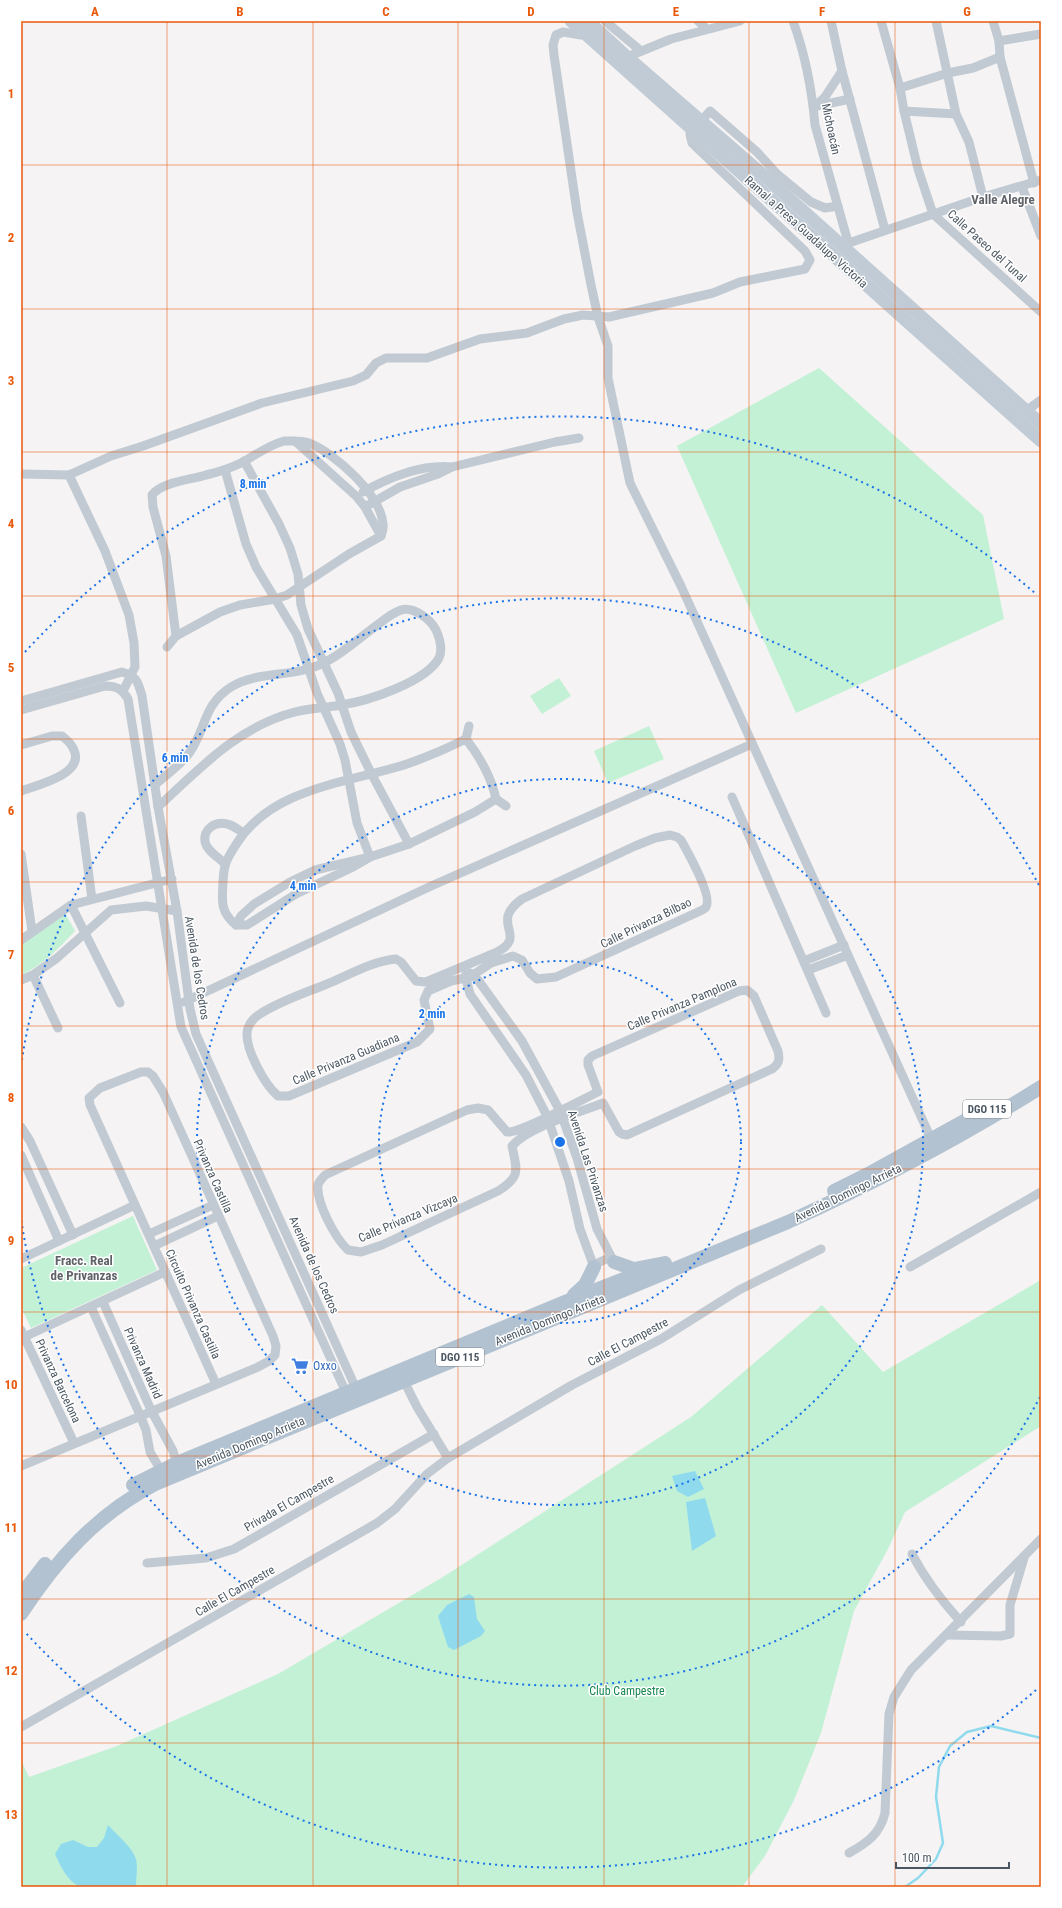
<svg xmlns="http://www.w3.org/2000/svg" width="1062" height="1908" font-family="'Roboto Condensed',sans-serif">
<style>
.green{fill:#c3f1d5}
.water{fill:#90daee}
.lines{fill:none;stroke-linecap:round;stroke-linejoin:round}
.stream{stroke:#90daee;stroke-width:2.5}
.street{stroke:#c1cad2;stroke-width:9}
.secondary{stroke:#c1cbd6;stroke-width:13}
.primary{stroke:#b3c2d1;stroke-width:14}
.grid{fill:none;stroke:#e8590c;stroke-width:1;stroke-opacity:0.55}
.ring{fill:none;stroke:#1a73e8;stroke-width:2;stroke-dasharray:2 4}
.labels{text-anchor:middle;stroke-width:3;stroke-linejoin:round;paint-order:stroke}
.shield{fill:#fff;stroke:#808990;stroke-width:1}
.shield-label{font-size:11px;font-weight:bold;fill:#4a5661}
.street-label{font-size:12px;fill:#4a5661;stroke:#fff}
.shop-label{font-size:12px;fill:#366cbe;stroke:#fff;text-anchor:start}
.park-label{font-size:12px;fill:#17864f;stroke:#fff}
.neighbourhood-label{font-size:13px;font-weight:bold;fill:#5f6368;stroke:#fff}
.centre{fill:#1a73e8;stroke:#fff;stroke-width:2}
.ring-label{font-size:12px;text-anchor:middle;font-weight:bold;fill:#1a73e8;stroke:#fff;stroke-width:3;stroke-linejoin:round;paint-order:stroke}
.neatline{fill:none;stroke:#e8590c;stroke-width:1.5}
.grid-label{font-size:13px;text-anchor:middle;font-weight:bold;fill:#e8590c}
</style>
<rect width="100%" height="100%" fill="#f5f3f3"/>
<g class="green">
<polygon points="819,368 983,515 1004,619 796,713 677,446"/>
<polygon points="559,678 571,696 542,714 530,696"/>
<polygon points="649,726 664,759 608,783 594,751"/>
<path d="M65,913L75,931C59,948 43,965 21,975V945Z"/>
<polygon points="133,1216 157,1270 31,1328 21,1307 21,1268"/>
<polygon points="1041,1280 1041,1426 905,1512 888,1549 854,1611 821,1733 794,1800 765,1856 742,1887 21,1887 21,1760 29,1777 117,1746 278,1674 443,1577 691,1417 822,1305 883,1372"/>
</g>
<g class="water">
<polygon points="695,1471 704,1489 688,1497 677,1491 672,1476"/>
<polygon points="705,1498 716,1536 692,1551 686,1502"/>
<polygon points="469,1594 474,1597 477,1619 485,1631 481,1636 454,1650 448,1647 438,1616 447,1605"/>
<path d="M108,1825C116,1834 133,1848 136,1859C138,1867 136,1879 136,1887C125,1887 86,1890 79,1886C67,1881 60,1865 55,1854L61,1844L73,1840L88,1847H97L104,1838Z"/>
</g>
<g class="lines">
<polyline class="stream" points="905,1887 918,1878 936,1859 943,1843 936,1797 939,1767 950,1746 967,1732 991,1726 1041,1738"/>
<g class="street">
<polyline points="605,21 641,51"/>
<polyline points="698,21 707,29"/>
<path d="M793,21C805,54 812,90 815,125L848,242"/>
<polyline points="831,21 842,71 885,230"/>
<polyline points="881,21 900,88 904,111 918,169 933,214 1041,312"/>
<polyline points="936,21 956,114 969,142 983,197"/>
<polyline points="993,21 999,41 1000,57 1034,183"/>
<polyline points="586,31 581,35 563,32 556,35 553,45 554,55 577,212 591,285 598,317 608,346 608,378 630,483 681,586 933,1143"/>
<polyline points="999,41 1041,34"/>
<polyline points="627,57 671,39 740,21"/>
<polyline points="900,88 948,73 973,68 1000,57"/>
<polyline points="817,106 850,99"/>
<polyline points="814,107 825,97 842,71"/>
<polyline points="904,111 956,114"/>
<polyline points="1022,187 1041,236"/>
<polyline points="843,245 983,197 1041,180"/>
<polyline points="1026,411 1041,400"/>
<path d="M284,441C292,441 301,440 309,443C335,453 381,495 383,524C384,528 382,533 381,536L349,554L287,595L275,599L240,605L220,612L176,636L166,556L153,507L152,495C162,482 190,480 206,475C219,472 231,468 243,462C257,454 269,445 284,441Z"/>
<polyline points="295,441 356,496 365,507 381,536"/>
<polyline points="244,461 279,524 290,548 298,574 301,605 308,629 338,693 351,732 371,773 409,844"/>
<polyline points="225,470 246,544 256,567 297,635 317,693 340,744 345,760 357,823 370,857 351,868 296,894 247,925 236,925"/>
<polyline points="21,474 69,475 111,456 143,446 262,403 353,381 366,375 376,363 386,358 427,358 480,339 527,333 564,319 583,315 609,317 713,293 740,282 805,269 810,260 805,251 692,143 690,134 710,111 757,152 777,174 811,202 825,208 838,206"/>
<polyline points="69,475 105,551 129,615 134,643 135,667 123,691"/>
<path d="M363,492C390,477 421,464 452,467"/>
<polyline points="365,507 400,487 438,474 452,467 555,442 579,438"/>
<polyline points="167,647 176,636"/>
<path d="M21,701L122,672C137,676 138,682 142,696L158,807L177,911L190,1009L196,1034L358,1393"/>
<path d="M21,710L105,686C117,686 122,689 128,699L181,1027L348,1397"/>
<path d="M466,739C480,757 491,776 496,799L475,812L409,844L370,857L315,870L290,882L254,904L241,916L236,925C220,912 222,901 223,882C224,862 227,859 237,843C273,787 349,783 407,764C427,757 446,749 466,739L469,726"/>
<path d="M21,745L52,736H62C68,741 73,745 75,753C81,775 37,785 21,791"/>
<path d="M156,784C167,774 182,764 190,752C206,728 204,704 231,687C253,673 284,676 308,669C336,661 357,639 380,623C386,618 393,613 401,610C414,606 431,620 436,630C440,639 443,649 439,658C426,682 368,701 341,705C326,708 310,708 295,712C239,726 199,769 158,807"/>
<polyline points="732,797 826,1013"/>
<polyline points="496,799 506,806"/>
<polyline points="81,816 92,899"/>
<path d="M670,835L677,837L681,840C687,851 713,896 706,907C705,909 700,911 698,912L556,977L537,979L530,973L522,960L513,956L491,963L470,977L451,981L428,991L424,1000L430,1029L417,1042L289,1096H278C265,1085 242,1045 248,1028C250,1022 255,1017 260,1014C280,1001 305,993 327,984C349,975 372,961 396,959L401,962L416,981L426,982L495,953C531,936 487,924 522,899L635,846L655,838Z"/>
<polyline points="21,854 32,931"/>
<path d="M224,863C218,857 207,851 205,842C203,829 215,821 227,824C233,825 238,830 244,833"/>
<polyline points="71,905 120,1003"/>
<polyline points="21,940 71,905 172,879"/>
<polyline points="804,961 844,945"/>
<polyline points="808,970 848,955"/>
<polyline points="470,973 478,980 522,1041 560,1111 577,1158 597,1229 614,1262"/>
<polyline points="466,974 466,979 470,994 526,1075 547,1116 569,1181 580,1229 594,1267"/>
<polyline points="33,975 58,1028"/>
<polyline points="21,980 33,975 57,958 111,910 146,906 177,911"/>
<path d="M747,990L754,996L778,1051C780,1060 779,1064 772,1069L627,1135L622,1134L619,1132L603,1103C578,1113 528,1127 512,1146C517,1170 521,1177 498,1191L382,1245L361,1252L348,1250C335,1238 316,1202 318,1185C319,1181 323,1178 325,1175L467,1110L478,1108L488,1110L507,1132C519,1134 583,1099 598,1092L588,1065V1060L592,1056L739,991Z"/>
<polyline points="184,1002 429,887 752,744"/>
<polyline points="21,1127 30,1141 73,1235"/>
<polyline points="21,1155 59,1241"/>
<polyline points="149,1234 213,1205"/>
<polyline points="154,1246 218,1216"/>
<polyline points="21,1259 135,1205"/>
<polyline points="593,1265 611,1257"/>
<polyline points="910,1267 1041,1192"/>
<polyline points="103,1302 151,1410 173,1451 178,1468"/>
<polyline points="91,1307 140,1415 146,1430 150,1452 163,1474"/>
<polyline points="21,1330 74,1443"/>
<polyline points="24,1337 165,1272"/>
<polyline points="402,1377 417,1407 448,1458"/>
<polyline points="21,1466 258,1367 269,1361 275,1355 276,1346 273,1336 163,1092 153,1076 148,1072 141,1072 100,1088 89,1098 90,1105 216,1384"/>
<path d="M912,1554C925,1579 941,1600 961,1622"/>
<polyline points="147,1563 206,1558 234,1549 434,1434"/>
<polyline points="947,1635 1001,1636 1010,1634 1010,1605 1024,1558"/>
<polyline points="21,1727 377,1523 395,1509 427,1474 448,1458 572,1385 661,1339 739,1290 821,1249"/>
<path d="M849,1853C867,1843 880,1834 885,1813L889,1714L894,1697L911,1670L1041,1539"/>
</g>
<g class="secondary">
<polyline points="571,21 1041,441"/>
<polyline points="588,21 627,57 763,175 1041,424"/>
</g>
<g class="primary">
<polyline points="834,1191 872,1172 979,1113"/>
<polyline points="614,1262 634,1269 665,1263"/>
<polyline points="574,1295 585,1285 594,1267"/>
<polyline points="133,1485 177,1463 565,1302 647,1270"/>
<polyline points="21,1595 45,1564"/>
<path d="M21,1614C57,1559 96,1515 155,1484L788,1222C876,1182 960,1138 1041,1087"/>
</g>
</g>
<path class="grid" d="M167,21V1887M313,21V1887M458,21V1887M604,21V1887M749,21V1887M895,21V1887M21,165H1041M21,309H1041M21,452H1041M21,596H1041M21,739H1041M21,882H1041M21,1026H1041M21,1169H1041M21,1312H1041M21,1456H1041M21,1599H1041M21,1743H1041"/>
<g class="ring">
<circle cx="560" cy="1142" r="181"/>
<circle cx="560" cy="1142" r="363"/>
<path d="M1040 1397A544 544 0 0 1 21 1218M21 1066A544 544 0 0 1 1040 887"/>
<path d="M1036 1690A726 726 0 0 1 25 1632M25 652A726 726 0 0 1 1036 594"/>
</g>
<defs>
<g id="supermarket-bare" transform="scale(1.38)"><path d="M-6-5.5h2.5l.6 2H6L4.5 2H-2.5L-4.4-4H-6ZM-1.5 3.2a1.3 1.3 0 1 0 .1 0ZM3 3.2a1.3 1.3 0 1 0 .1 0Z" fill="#3f7fe0" stroke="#fff" stroke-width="2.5" paint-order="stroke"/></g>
</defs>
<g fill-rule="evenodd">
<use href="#supermarket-bare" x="300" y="1366"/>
</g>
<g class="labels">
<g class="shield">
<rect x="963" y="1100" width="48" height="18" rx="3"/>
<rect x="436" y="1348" width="48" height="18" rx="3"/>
</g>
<g class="shield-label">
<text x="987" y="1113">DGO 115</text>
<text x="460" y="1361">DGO 115</text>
</g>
<g class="street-label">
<text transform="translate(831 129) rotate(78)" y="4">Michoacán</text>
<text transform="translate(806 232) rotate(42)" y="4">Ramal a Presa Guadalupe Victoria</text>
<text transform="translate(987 246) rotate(42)" y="4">Calle Paseo del Tunal</text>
<text transform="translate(646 923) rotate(-26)" y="4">Calle Privanza Bilbao</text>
<text transform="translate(197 968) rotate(81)" y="4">Avenida de los Cedros</text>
<text transform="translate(682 1004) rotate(-23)" y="4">Calle Privanza Pamplona</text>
<text transform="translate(346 1059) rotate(-23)" y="4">Calle Privanza Guadiana</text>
<text transform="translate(588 1161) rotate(72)" y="4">Avenida Las Privanzas</text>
<text transform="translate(213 1176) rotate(66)" y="4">Privanza Castilla</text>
<text transform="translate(848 1193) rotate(-26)" y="4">Avenida Domingo Arrieta</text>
<text transform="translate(408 1218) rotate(-23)" y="4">Calle Privanza Vizcaya</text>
<text transform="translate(314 1265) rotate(66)" y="4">Avenida de los Cedros</text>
<text transform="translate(193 1304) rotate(66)" y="4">Circuito Privanza Castilla</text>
<text transform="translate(550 1320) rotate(-22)" y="4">Avenida Domingo Arrieta</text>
<text transform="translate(628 1342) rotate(-28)" y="4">Calle El Campestre</text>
<text transform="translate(143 1363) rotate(66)" y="4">Privanza Madrid</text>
<text transform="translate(58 1381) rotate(65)" y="4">Privanza Barcelona</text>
<text transform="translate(250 1443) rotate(-23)" y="4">Avenida Domingo Arrieta</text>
<text transform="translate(289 1503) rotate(-30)" y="4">Privada El Campestre</text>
<text transform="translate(235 1591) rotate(-30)" y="4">Calle El Campestre</text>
</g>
<g class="shop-label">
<text x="313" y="1370">Oxxo</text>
</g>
<g class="park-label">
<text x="627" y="1695">Club Campestre</text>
</g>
<g class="neighbourhood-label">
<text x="1003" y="204">Valle Alegre</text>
<text x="84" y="1265">Fracc. Real<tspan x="84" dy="15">de Privanzas</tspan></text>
</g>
</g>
<circle cx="560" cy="1142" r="6" class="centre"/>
<g class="ring-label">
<text x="253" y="488">8 min</text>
<text x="175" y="762">6 min</text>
<text x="303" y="890">4 min</text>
<text x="432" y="1018">2 min</text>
</g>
<rect width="1062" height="1908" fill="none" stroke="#ffffff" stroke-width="44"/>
<path d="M896 1862v6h113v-6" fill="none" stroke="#4a5661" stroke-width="2"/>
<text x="902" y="1862" font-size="12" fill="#4a5661" stroke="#ffffff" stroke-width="3" paint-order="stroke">100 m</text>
<rect x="22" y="22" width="1018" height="1864" class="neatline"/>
<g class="grid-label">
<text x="95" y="16">A</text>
<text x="240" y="16">B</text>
<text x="386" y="16">C</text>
<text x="531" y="16">D</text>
<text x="676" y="16">E</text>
<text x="822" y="16">F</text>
<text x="967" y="16">G</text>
<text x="11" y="98">1</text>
<text x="11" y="242">2</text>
<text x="11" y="385">3</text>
<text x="11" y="528">4</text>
<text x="11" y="672">5</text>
<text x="11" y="815">6</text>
<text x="11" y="959">7</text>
<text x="11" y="1102">8</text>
<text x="11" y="1245">9</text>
<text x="11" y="1389">10</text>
<text x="11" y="1532">11</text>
<text x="11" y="1675">12</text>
<text x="11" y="1819">13</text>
</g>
</svg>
